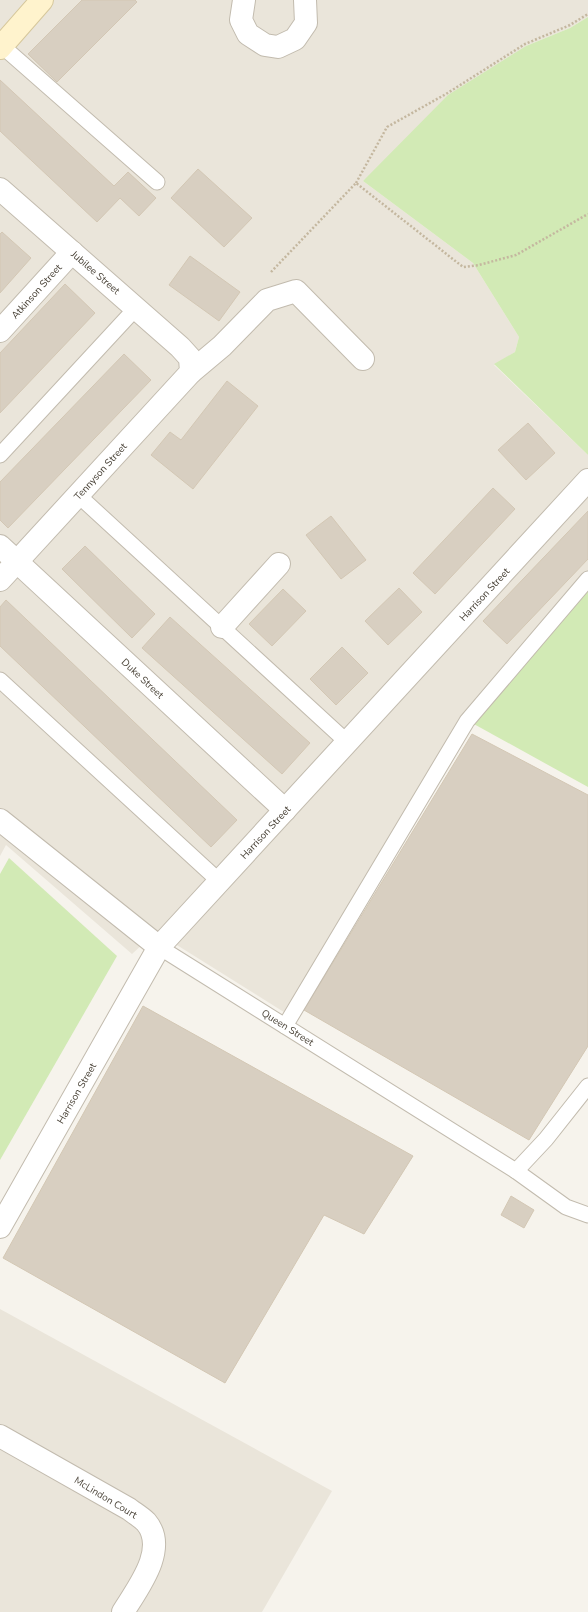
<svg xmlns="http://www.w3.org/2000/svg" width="588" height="1612" font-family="'Nunito Sans',sans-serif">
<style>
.residential{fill:#eae5da}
.green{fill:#d2eab5}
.building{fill:#d8cfc1;stroke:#d3c7b4}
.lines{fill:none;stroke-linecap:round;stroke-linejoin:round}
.lane-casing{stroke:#c2bbae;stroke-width:17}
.street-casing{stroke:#c2bbae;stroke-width:24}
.secondary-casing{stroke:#d6c79b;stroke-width:24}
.path{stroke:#c4b79f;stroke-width:2.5;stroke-dasharray:2 2;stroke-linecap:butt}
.lane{stroke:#fff;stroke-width:15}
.street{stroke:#fff;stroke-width:22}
.secondary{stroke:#fff3cd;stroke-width:22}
.labels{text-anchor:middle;stroke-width:3.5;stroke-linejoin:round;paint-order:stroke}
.street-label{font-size:10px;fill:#4b4439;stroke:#fff}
</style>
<rect width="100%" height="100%" fill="#f6f3ec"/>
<g class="residential">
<polygon points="0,0 588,0 588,17 570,28 526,46 363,181 473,263 519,337 515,352 494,365 588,455 588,585 472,723 287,1014 156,932 132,954 6,845 0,856"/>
<polygon points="0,1309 332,1491 262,1612 0,1612"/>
</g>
<g class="green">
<polygon points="588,17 588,455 494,364 515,352 519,337 473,263 363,181 448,95 526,46 570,28"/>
<polygon points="588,585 588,787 472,723"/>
<polygon points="9,858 117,956 0,1160 0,874"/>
</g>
<g class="building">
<polygon points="82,0 135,0 137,2 57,82 28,54"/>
<polygon points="0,80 114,186 128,172 156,198 139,216 120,198 97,222 0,131"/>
<polygon points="198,169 252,218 224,247 171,198"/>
<polygon points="2,232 31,258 0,293 0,234"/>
<polygon points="190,256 240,292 219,321 169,285"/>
<polygon points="65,284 95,313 0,413 0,353"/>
<polygon points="124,354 151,380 8,528 0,520 0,482"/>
<polygon points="227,381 258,406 193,489 151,455 170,432 181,440"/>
<polygon points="528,423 555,453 526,480 498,450"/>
<polygon points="493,488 515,509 435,594 413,573"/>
<polygon points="588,511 588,559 507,644 483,621"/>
<polygon points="331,516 366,560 341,579 306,535"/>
<polygon points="85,546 155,614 132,638 62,569"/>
<polygon points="399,588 422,612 388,645 365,621"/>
<polygon points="283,589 306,611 272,646 249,624"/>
<polygon points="6,600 237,820 211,847 0,646 0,607"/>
<polygon points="170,617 310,743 282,774 142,648"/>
<polygon points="342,647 368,673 336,705 310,679"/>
<polygon points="472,734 588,795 588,1046 529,1140 304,1010"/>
<polygon points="143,1006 413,1156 364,1234 324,1215 225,1383 3,1258"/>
<polygon points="511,1196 534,1210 524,1228 501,1215"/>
</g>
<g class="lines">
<g class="lane-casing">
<g id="lane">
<polyline points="2,46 157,182"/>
<polyline points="0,455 136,308"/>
<polyline points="78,495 347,742"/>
<polyline points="0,680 219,881"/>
<polyline points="159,947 516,1171 566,1207 588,1215"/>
<polyline points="285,1026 467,721 588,579"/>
<polyline points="516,1171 546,1139 588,1086"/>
</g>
</g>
<g class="street-casing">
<g id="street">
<polyline points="244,0 241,20 248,34 265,45 278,47 295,39 306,23 305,0"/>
<polyline points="0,189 180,347 190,358 191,372 0,580"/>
<polyline points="0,331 72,252"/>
<polyline points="191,372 222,346 267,300 296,291 363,359"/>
<polyline points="0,546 285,810"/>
<polyline points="222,627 279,564"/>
<polyline points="0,820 159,947"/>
<polyline points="0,1227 159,947 588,480"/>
<path d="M0,1436L129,1509C134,1513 141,1517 146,1522C169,1549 137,1589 123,1612"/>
</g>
</g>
<g class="secondary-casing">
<polyline id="secondary" points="0,48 42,0"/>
</g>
<g class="path">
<polyline points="356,183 387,127 446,94 525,44 570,25 588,14"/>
<polyline points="271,272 356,183 463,267 479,265 516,255 588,214"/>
</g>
<use href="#lane" class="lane"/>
<use href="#street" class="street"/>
<use href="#secondary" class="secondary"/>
</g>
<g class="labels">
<g class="street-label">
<text transform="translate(96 272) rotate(41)" y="4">Jubilee Street</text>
<text transform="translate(36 291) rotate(-48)" y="4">Atkinson Street</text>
<text transform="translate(100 471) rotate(-48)" y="4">Tennyson Street</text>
<text transform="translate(484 594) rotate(-47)" y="4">Harrison Street</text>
<text transform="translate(143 678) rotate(43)" y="4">Duke Street</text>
<text transform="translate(265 832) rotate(-47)" y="4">Harrison Street</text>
<text transform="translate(288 1027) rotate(32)" y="4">Queen Street</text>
<text transform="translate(76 1093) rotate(-60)" y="4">Harrison Street</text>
<text transform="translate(106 1497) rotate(31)" y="4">McLindon Court</text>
</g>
</g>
</svg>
